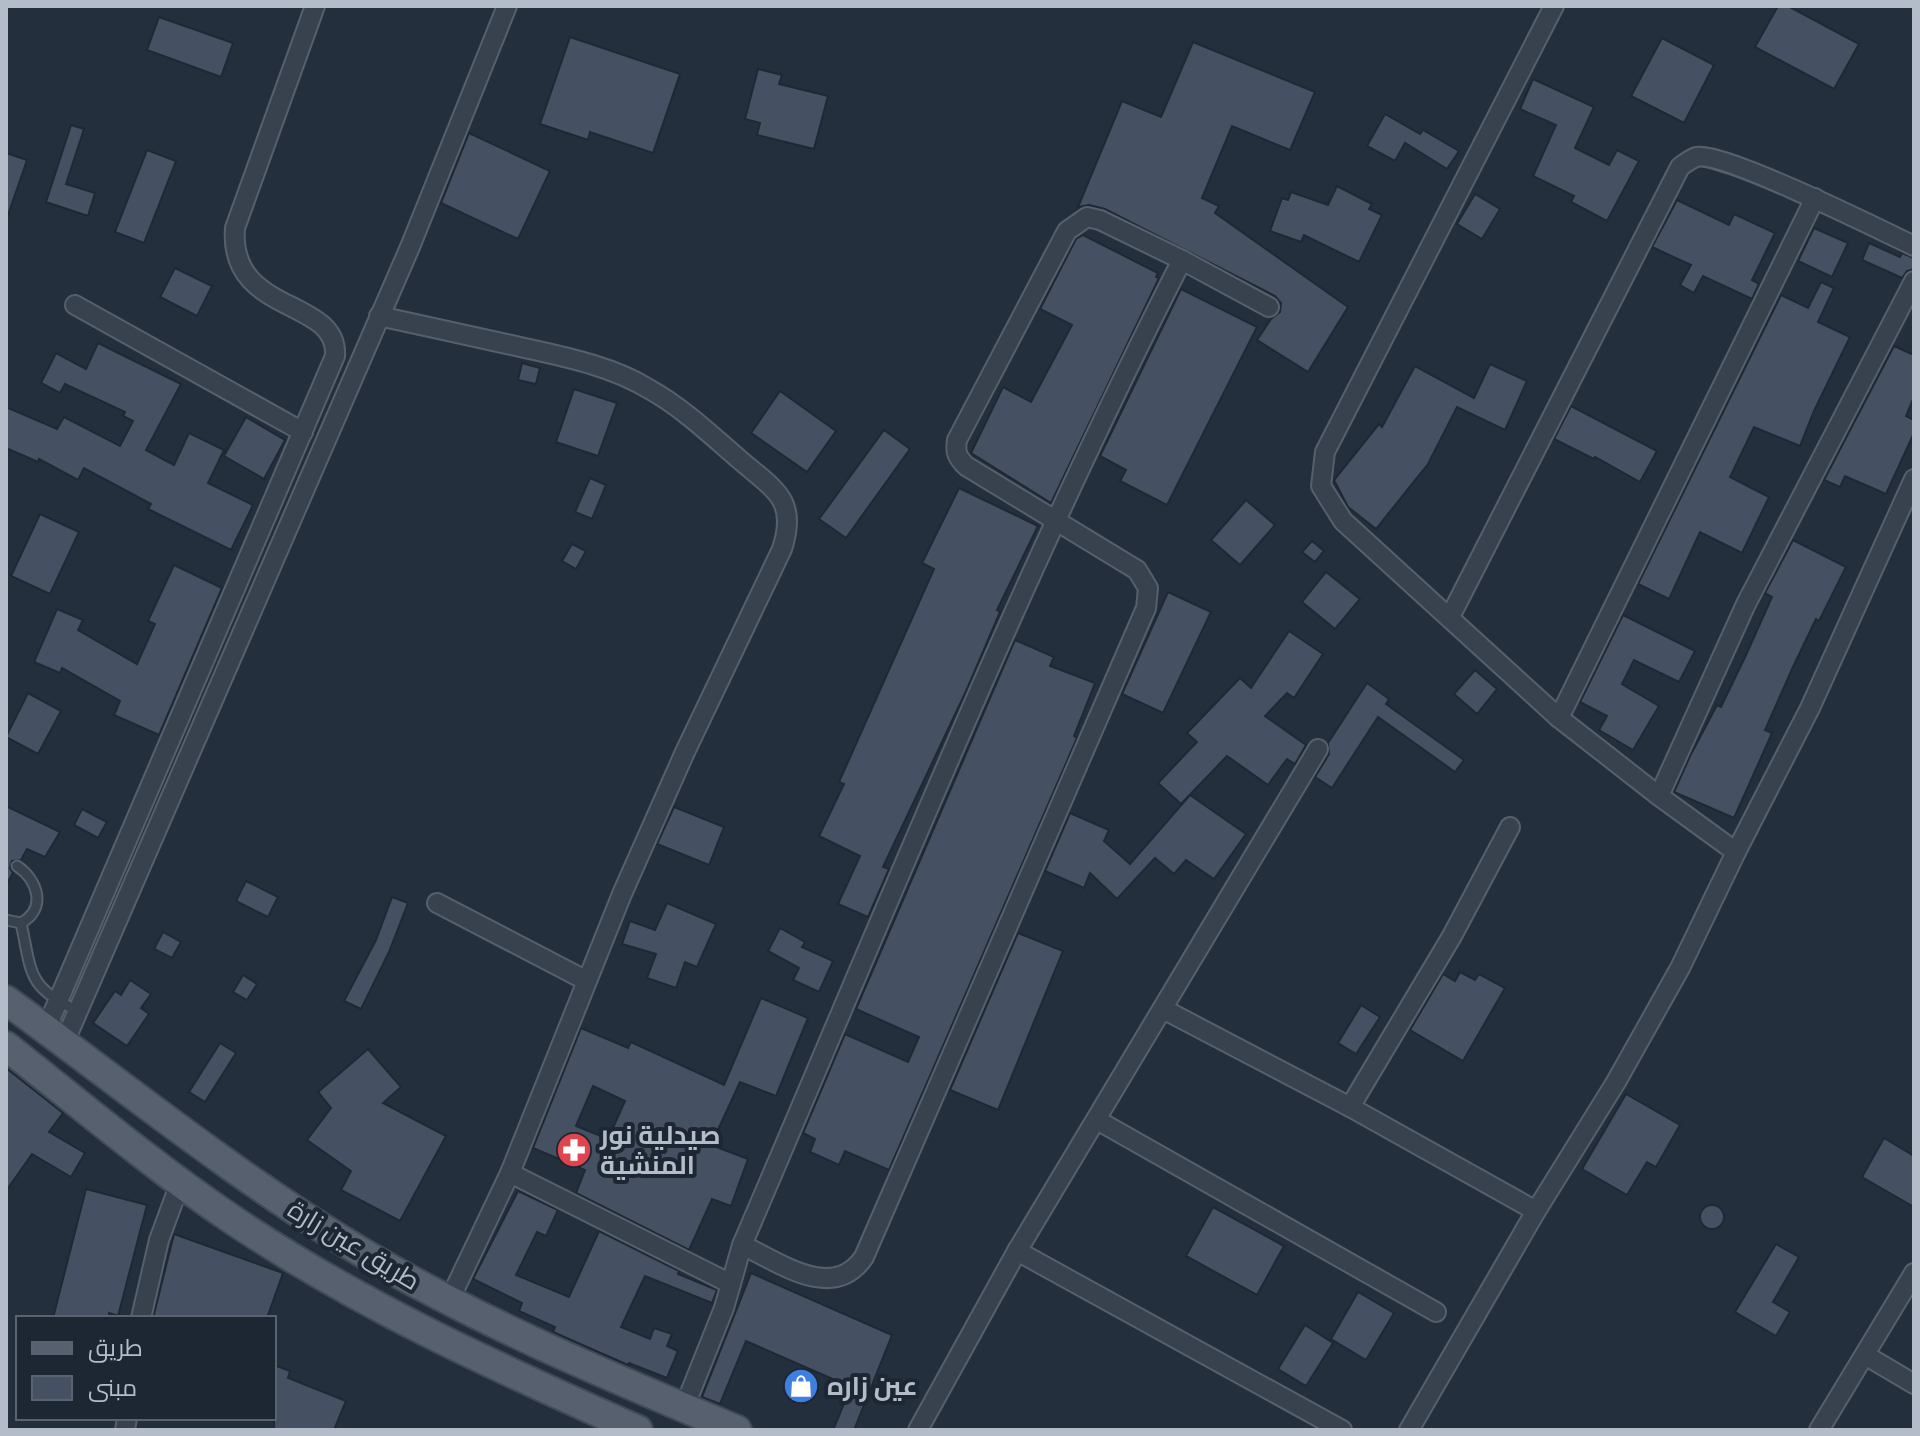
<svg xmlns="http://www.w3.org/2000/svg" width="1920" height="1436" font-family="'Exo 2',Cairo,sans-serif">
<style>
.building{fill:#455162;stroke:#1f2835;stroke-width:2;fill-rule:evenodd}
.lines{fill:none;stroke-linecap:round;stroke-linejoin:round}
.lane-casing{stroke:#565f6c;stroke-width:13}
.street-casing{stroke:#565f6c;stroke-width:22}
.primary-casing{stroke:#414a57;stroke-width:32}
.lane{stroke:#38414e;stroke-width:9}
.street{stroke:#38414e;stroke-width:18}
.primary{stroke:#56606e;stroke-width:28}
.labels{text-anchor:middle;stroke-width:8;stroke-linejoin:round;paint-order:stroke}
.poi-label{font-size:26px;font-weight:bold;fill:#b4bcc9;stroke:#1d2633;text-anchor:start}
.street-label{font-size:26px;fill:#b4bcc9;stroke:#1d2633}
</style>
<rect width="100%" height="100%" fill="#242f3e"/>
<g class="building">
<polygon points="1778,6 1788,6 1859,44 1834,89 1755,47"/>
<polygon points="159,17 233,43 221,77 147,50"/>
<polygon points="570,37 680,74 653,153 590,132 588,140 540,124"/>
<polygon points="1662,38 1714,65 1684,123 1631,96"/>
<polygon points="1193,42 1315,92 1290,150 1232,126 1202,198 1219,206 1215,213 1348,307 1308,372 1257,340 1271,319 1280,312 1281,303 1275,296 1105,209 1089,205 1078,207 1122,101 1161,117"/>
<polygon points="758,69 782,75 779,84 828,96 814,149 757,135 760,123 745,119"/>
<polygon points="1533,79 1594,107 1575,148 1609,165 1617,150 1639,161 1607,221 1571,202 1574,196 1533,176 1556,125 1520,109"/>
<polygon points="1385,114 1420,134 1423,130 1459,151 1447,169 1405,143 1395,161 1367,146"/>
<polygon points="71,125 84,129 66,184 95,193 88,216 46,202"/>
<polygon points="469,133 550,171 518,239 441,203"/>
<polygon points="147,150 176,161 144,243 115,232"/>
<polygon points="6,153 27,160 8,215 6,214"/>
<polygon points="1337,186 1372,204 1369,209 1382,215 1359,262 1304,235 1301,242 1270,231 1282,198 1288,200 1291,192 1328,205"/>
<polygon points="1475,194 1500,209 1482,239 1457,224"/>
<polygon points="1677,200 1729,225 1734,214 1775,233 1752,280 1759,284 1752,299 1703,276 1694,293 1680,285 1691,265 1652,247"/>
<polygon points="1814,228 1848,243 1832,277 1798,261"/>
<polygon points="1083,235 1158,273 1156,277 1159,278 1051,503 971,453 1003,387 1031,402 1072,325 1040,309 1076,239"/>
<polygon points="1869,243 1900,257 1902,253 1914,258 1914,269 1907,271 1902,278 1862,260"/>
<polygon points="175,268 212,286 197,316 160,297"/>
<polygon points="1821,282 1834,288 1818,322 1850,337 1814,411 1800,446 1754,427 1730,477 1769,497 1742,553 1700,532 1669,599 1638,584 1781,295 1808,308"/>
<polygon points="1181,289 1257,327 1167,505 1120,481 1126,470 1100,456"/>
<polygon points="98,343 181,384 146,450 174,465 189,433 224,450 208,483 253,505 231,550 148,509 151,504 84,468 78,480 39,459 38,462 6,448 6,407 57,429 64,417 120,446 133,421 123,416 125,412 65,384 60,393 41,383 56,353 86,369"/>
<polygon points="1894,346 1914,355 1914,397 1906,416 1914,420 1914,433 1886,494 1845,476 1840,487 1824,480"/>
<polygon points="522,363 540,368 536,384 518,380"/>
<polygon points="1490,364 1527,381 1505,430 1457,407 1428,464 1376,529 1348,507 1334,480 1379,424 1382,427 1415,366 1474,398"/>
<polygon points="574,389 617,403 598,456 556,442"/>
<polygon points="780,391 836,431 807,472 751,433"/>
<polygon points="1571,406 1657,451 1640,482 1595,457 1594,459 1554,439"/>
<polygon points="246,417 285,440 264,479 224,456"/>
<polygon points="884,430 910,449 846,538 819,519"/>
<polygon points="590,478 606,485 592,519 575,512"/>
<polygon points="959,488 1038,526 997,610 1000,612 967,689 883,867 889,869 868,917 838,904 860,856 819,836 844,784 839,782 934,569 922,563"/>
<polygon points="1246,500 1275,525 1240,565 1211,540"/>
<polygon points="40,514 79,532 50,594 11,576"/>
<polygon points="1793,540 1846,567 1819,621 1816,619 1793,667 1765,730 1772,733 1734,818 1674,792 1690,756 1717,705 1721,707 1746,655 1772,597 1765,593"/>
<polygon points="1312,541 1324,551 1315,562 1302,552"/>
<polygon points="572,544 586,551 576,569 562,561"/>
<polygon points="174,565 222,588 159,735 114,715 120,701 62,668 60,673 34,662 57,609 83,620 78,630 137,664 155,624 148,621"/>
<polygon points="1326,572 1360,599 1335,629 1302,602"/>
<polygon points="1168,592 1211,612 1163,713 1122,694"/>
<polygon points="1623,615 1695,651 1679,682 1634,660 1622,684 1659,706 1633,750 1599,730 1607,716 1580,702"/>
<polygon points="1289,631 1323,654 1294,698 1287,693 1265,716 1306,745 1295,764 1287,759 1268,785 1227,756 1181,804 1158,783 1197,742 1187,733 1240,678 1251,688"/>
<polygon points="1015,640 1054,657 1050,666 1095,683 1074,736 1077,738 889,1170 845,1151 839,1165 810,1152 815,1139 803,1133 845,1034 908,1062 919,1037 856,1009"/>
<polygon points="1475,670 1497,689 1477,714 1454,694"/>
<polygon points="1367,683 1389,699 1386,704 1464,760 1455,772 1378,717 1332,788 1315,777 1329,754 1328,743"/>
<polygon points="28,693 61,711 38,754 6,737"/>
<polygon points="1190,795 1246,834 1214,879 1186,860 1174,874 1155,858 1117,899 1090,873 1084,888 1045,871 1070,813 1109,830 1104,841 1130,864"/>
<polygon points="6,806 60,832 45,857 27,849 21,860 12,861 10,868 13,873 6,885"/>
<polygon points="674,807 724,827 709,865 657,844"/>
<polygon points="82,809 107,822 98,838 74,825"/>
<polygon points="246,881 278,897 268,917 236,901"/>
<polygon points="392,897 408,903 389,952 361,1009 344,1001 376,940"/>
<polygon points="667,903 716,924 697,967 685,962 676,988 647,978 656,954 622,944 630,921 655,930"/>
<polygon points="780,928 805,942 802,947 833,961 819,992 793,980 799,968 768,951"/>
<polygon points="163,932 181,942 172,958 154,949"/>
<polygon points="1018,933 1063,951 998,1110 950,1090"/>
<polygon points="1460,972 1475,980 1479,974 1505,988 1463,1061 1410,1030 1443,974 1455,981"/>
<polygon points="243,975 257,984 247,1000 233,992"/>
<polygon points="130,980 151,994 141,1008 149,1014 127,1046 93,1023 115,991 121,995"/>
<path d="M761,998L808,1018L776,1096L740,1082L711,1145L748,1159L731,1206L712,1199L689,1250L576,1193L585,1170L533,1148L581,1028L628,1048L631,1042L724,1085ZM593,1086L625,1101L608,1139L576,1126Z"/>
<polygon points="1361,1005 1380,1017 1356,1054 1338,1043"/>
<polygon points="220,1043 236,1053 205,1102 189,1092"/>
<polygon points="368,1049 401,1087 383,1103 446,1136 400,1221 341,1190 351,1171 307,1140 331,1108 318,1092"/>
<polygon points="6,1068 63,1113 49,1132 85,1153 71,1177 32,1154 6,1191"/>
<polygon points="1626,1094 1680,1125 1656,1167 1647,1162 1627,1195 1582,1169"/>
<polygon points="1884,1138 1914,1156 1914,1207 1862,1177"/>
<polygon points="86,1189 147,1205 118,1316 109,1313 109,1318 53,1318"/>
<polygon points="518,1191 558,1210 546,1236 537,1232 516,1275 569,1297 599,1231 679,1271 678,1274 717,1290 712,1303 645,1276 621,1327 650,1339 654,1328 672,1334 667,1346 678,1351 667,1378 629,1363 628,1365 553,1332 555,1327 519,1311 522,1303 473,1279"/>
<circle cx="1712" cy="1217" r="12"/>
<polygon points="1213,1207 1284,1246 1257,1295 1186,1256"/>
<polygon points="174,1234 283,1273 267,1318 153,1318"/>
<polygon points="1776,1244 1799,1257 1773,1302 1790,1312 1776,1336 1735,1312"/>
<polygon points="751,1273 892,1335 854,1430 833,1430 851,1387 746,1341 720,1404 702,1397"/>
<polygon points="1358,1292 1394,1313 1366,1360 1331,1339"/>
<polygon points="1305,1325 1333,1343 1306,1386 1278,1369"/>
<polygon points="274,1365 290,1371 288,1378 346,1401 334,1430 274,1430"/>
</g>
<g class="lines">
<g class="lane-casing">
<g id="lane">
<path d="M6,920L21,923C47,909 38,880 17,866"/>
<path d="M21,923C32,974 27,987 78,1011"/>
</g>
</g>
<g class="street-casing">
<g id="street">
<polyline points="1554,6 1325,452 1321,486 1343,521 1559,718 1659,796 1736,852"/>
<polyline points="75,305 303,432"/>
<path d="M379,316C425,326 470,336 516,346C560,356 610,365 649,389C683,408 711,435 740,460C775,490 798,500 782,549L685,752L622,894L510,1173L449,1301"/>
<path d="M1450,617L1680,167C1684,164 1691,159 1696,157C1720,150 1883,231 1914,246"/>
<polyline points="1559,718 1815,198"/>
<polyline points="1659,796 1746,604 1914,281"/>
<polyline points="437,903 585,980"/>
<polyline points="1163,1009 1350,1107 1536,1211"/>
<path d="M46,1029L335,356C339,297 228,316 235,228L315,6"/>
<polyline points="64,1043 410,247 507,6"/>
<polyline points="1350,1107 1452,936 1510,827"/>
<polyline points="1097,1120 1436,1312"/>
<polyline points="510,1173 731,1284"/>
<path d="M742,1245C779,1262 833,1303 864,1257L1146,608L1148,588L1137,570L966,466C957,457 955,452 957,440L1067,231L1087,217L1100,220L1182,260L1269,307"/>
<polyline points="1017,1251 1342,1430"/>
<polyline points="141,1318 159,1240 180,1183"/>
<polyline points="1865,1355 1914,1384"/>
<path d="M684,1408L724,1308L742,1245C884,915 1019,579 1182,260"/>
<polyline points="125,1430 127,1418"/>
<polyline points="918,1430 1017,1251 1318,749"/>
<polyline points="1409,1430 1536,1211 1616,1082 1680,968 1736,852 1810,708 1914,479"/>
<polyline points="1819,1430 1914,1273"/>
</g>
</g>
<g class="primary-casing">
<g id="primary">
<path d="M6,1000C124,1086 237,1178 363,1253C483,1324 609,1376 737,1430"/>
<path d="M6,1046C81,1105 154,1167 233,1220C361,1306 498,1368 638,1430"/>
</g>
</g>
<use href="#lane" class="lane"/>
<use href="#street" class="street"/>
<use href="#primary" class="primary"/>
</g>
<defs>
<g id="pharmacy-disc" transform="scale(1.8)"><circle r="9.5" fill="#e0444e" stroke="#1d2633"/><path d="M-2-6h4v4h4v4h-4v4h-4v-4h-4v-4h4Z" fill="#fff"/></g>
<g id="shop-disc" transform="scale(1.8)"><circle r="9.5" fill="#3f7fe0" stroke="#1d2633"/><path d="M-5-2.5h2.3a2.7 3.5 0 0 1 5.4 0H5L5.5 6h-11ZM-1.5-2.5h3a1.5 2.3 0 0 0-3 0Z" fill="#fff"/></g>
</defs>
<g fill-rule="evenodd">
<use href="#pharmacy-disc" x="574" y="1150"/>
<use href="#shop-disc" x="801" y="1386"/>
</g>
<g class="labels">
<g class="poi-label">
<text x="600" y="1144">صيدلية نور<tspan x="600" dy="30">المنشية</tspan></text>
<text x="827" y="1395">عين زاره</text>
</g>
<g class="street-label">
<text transform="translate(354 1245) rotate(31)" y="9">طريق عين زارة</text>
</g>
</g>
<rect width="1920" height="1436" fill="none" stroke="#b4bcc9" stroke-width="16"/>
<rect x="16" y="1316" width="260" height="104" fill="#1d2633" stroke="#59626f" stroke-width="2"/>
<rect x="32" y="1342" width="40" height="12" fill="#56606e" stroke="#59626f" stroke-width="2"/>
<text x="88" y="1356" font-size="24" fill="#b4bcc9">طريق</text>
<rect x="32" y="1376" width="40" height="24" fill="#455162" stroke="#59626f" stroke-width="2"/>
<text x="88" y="1396" font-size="24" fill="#b4bcc9">مبنى</text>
</svg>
